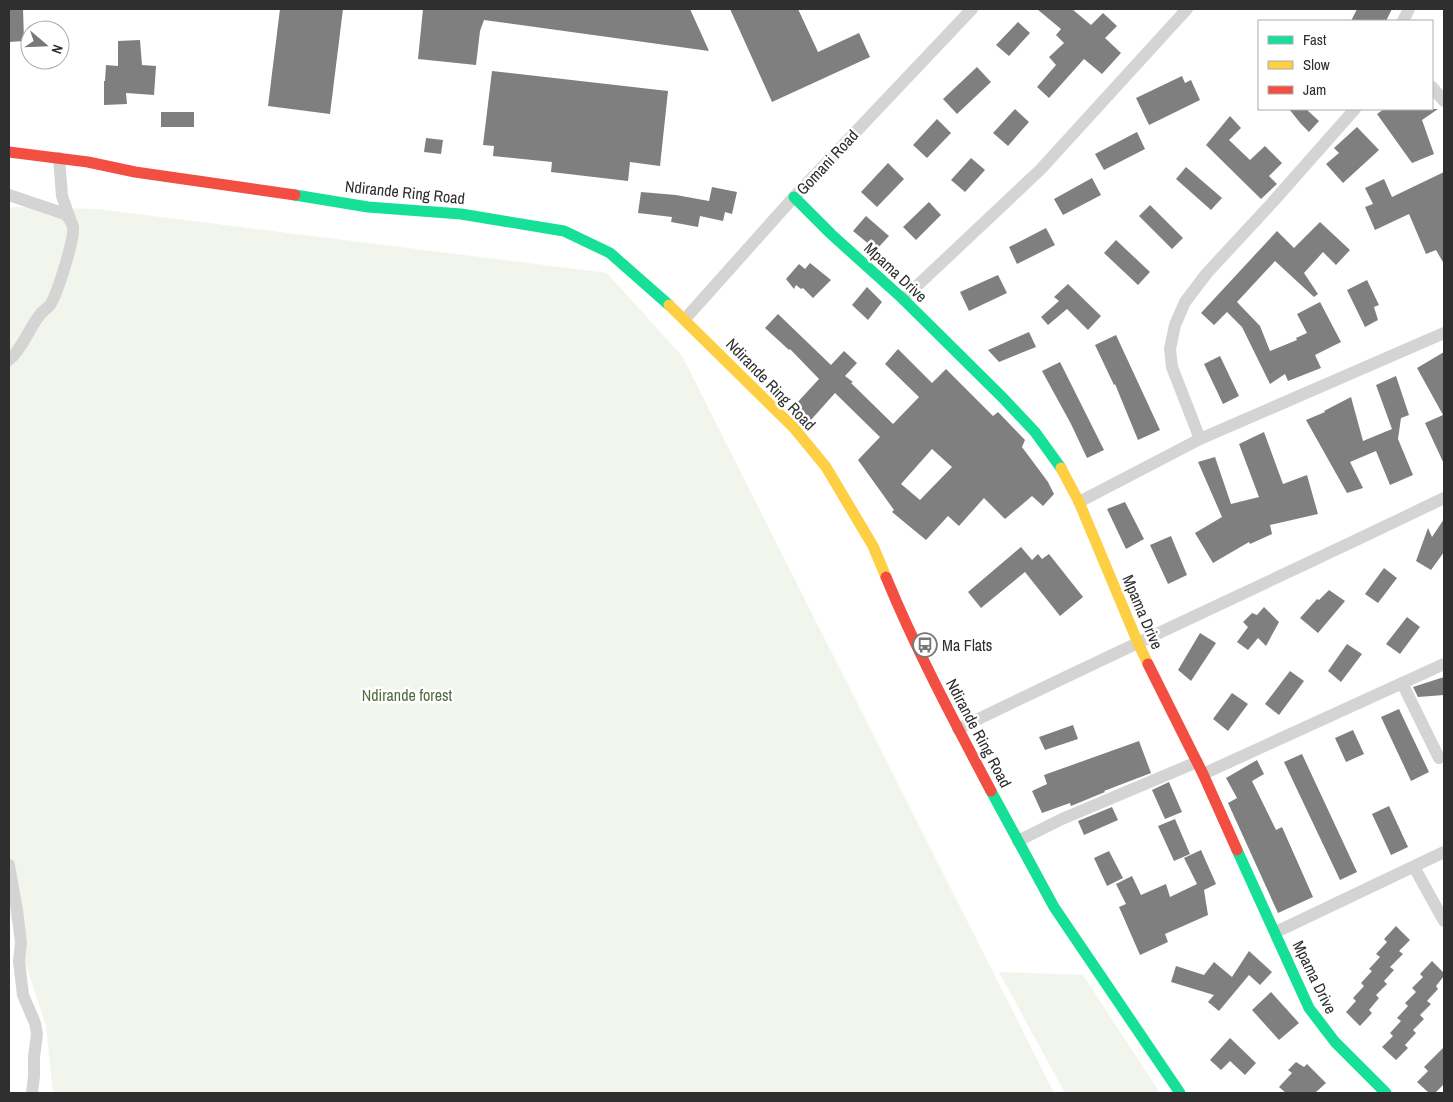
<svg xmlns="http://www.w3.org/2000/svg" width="1453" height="1102" font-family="'Archivo Narrow',sans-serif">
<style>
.green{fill:#f1f5ec}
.building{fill:#7f7f7f;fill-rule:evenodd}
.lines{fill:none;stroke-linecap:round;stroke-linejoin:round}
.street{stroke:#d4d4d4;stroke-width:12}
.fast{stroke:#16e098;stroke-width:11}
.slow{stroke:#ffcf43;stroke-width:11}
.jam{stroke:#f24e42;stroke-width:11}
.labels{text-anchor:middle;stroke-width:5;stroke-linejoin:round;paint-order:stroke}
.street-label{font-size:16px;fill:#2f2f2f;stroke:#fff}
.poi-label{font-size:16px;fill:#2f2f2f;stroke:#fff;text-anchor:start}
.park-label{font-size:16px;fill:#516c3b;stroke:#fff}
</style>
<rect width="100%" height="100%" fill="#fff"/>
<g class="green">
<polygon points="9,207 97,209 607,273 682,356 1054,1093 53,1093 46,1026 9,913"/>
<polygon points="999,972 1083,975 1160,1093 1065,1093"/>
</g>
<g class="building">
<polygon points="9,9 23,9 24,41 9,42"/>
<polygon points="280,9 343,9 330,114 268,106"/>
<polygon points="423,9 690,9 709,51 484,20 480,31 476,65 418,59"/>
<polygon points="730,9 798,9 818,52 859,33 870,57 772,102"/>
<polygon points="1037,9 1072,9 1091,25 1103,13 1117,26 1105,38 1121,53 1102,74 1084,59 1049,98 1037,87 1056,65 1049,57 1064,43 1056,35 1061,29"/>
<polygon points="1357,9 1392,9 1386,21 1351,21"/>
<polygon points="1018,22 1030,33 1009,56 996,45"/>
<polygon points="140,40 142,65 156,66 154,95 126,93 127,104 104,105 104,81 105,81 106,65 118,66 118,41"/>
<polygon points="977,67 991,82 957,114 943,99"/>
<polygon points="492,71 668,91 660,166 630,162 628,181 551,172 552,162 493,156 494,146 483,145"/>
<polygon points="1182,76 1185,83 1191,80 1200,100 1149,125 1136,98"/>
<polygon points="1015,109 1029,122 1008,146 993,133"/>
<polygon points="1289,109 1306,109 1319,121 1309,132 1301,124"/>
<polygon points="1384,109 1438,109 1422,120 1434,154 1412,163 1377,114"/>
<rect x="161" y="112" width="33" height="15"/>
<polygon points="1230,116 1241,128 1229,140 1250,160 1265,146 1282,163 1269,176 1277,184 1261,199 1206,145"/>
<polygon points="937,119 951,133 927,158 913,145"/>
<polygon points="1357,127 1379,150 1343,183 1326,164 1339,153 1334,148"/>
<polygon points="1137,132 1145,149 1104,170 1095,154"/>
<polygon points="426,138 443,140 441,154 424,152"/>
<polygon points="971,158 985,170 965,192 951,180"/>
<polygon points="888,163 904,179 877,207 861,192"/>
<polygon points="1186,167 1222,198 1211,210 1176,179"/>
<polygon points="1444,172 1444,264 1436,250 1426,254 1409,214 1375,230 1365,207 1373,204 1365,188 1384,179 1392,197"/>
<polygon points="1092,178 1101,195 1063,215 1054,199"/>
<polygon points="712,187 737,192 732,214 725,212 723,221 700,216 698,227 671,222 672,217 638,213 641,192 676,195 709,201"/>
<polygon points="929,202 941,215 916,240 903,227"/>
<polygon points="1150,205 1183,238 1172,249 1139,216"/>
<polygon points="866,216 889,236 876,250 853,231"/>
<polygon points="1320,222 1350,250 1336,265 1323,252 1304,273 1318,294 1314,297 1275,261 1237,302 1260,326 1270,351 1297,340 1296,338 1307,333 1297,314 1320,302 1341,342 1315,355 1321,368 1288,381 1285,374 1270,384 1242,327 1227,312 1214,325 1201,313 1277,231 1294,248"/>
<polygon points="1046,228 1055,245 1017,264 1009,247"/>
<polygon points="1116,240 1150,272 1138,285 1104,253"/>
<polygon points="810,263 831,280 813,298 803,288 801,289 796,285 794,289 786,279 799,264 805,269"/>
<polygon points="998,275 1007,293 969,311 960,292"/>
<polygon points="1367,280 1379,305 1374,307 1378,320 1365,327 1347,290"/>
<polygon points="1068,284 1101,316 1088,330 1067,309 1048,325 1041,317 1059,301 1054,297"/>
<polygon points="867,287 882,302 868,320 852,305"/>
<path d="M778,314L831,365L844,351L857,363L845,376L853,382L851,383L893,424L919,397L885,364L898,349L932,383L946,369L993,416L998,412L1025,440L1022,447L1048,482L1054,494L1043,506L1032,496L1005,519L984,498L959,526L948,516L926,540L892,512L894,510L858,460L880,437L835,393L810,421L794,406L819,379L790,349L789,350L765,328ZM932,449L952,467L920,500L901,484Z"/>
<polygon points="1029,332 1036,347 999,362 988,350"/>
<polygon points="1116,335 1160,430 1138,440 1115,384 1114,385 1095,345"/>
<polygon points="1444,352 1444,464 1425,423 1443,415 1417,368"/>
<polygon points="1220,356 1239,396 1223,404 1204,364"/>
<polygon points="1060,362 1104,450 1087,458 1071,424 1042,371"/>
<polygon points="1396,376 1409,415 1401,418 1398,439 1413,475 1390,485 1376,451 1350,462 1363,488 1347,493 1306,420 1325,412 1324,411 1351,397 1363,441 1392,429 1376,385"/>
<polygon points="1264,432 1283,484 1307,475 1318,514 1270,525 1272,534 1250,544 1249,542 1213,563 1195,533 1222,517 1198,462 1215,457 1231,504 1259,497 1239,444"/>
<polygon points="1125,502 1144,539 1126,549 1107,509"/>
<polygon points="1444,519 1444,552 1431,570 1416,561 1428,528 1432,537"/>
<polygon points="1171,536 1187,575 1168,584 1150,545"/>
<polygon points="1021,547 1032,560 1038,554 1042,559 1049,554 1083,597 1060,616 1025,572 981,608 968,592"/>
<polygon points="1384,568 1397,578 1378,603 1365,594"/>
<polygon points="1329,590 1345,601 1318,633 1300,618 1317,599 1319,600"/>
<polygon points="1264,607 1279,622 1266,646 1258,638 1248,650 1237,642 1248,627 1243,622 1252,613 1257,615"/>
<polygon points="1407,617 1420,627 1400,654 1386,644"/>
<polygon points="1200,633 1216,643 1191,681 1178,670"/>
<polygon points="1347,644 1362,654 1341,682 1328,671"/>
<polygon points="1290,671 1304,681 1279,715 1265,704"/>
<polygon points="1444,677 1444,695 1418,697 1413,687"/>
<polygon points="1232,693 1248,704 1228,731 1213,719"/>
<polygon points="1399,709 1429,772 1411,781 1381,717"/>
<polygon points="1073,725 1078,739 1045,750 1039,737"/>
<polygon points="1353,730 1364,754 1346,762 1335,738"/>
<polygon points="1139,741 1151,773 1104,791 1105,792 1071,806 1070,803 1042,813 1032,791 1047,784 1044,775"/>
<polygon points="1302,754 1357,872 1340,880 1284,762"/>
<polygon points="1257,760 1264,774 1252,781 1276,830 1282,827 1313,897 1278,913 1228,803 1237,798 1226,778"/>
<polygon points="1169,782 1182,812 1165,819 1152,790"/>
<polygon points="1389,806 1408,847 1391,855 1372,814"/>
<polygon points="1112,807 1118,820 1084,835 1078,821"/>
<polygon points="1175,819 1190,854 1174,861 1158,826"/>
<polygon points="1201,850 1216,884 1204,890 1208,915 1165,934 1168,942 1140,955 1119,907 1126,904 1116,884 1132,876 1141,895 1166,884 1170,897 1197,884 1184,858"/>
<polygon points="1109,851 1123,878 1107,886 1094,858"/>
<polygon points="1396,926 1410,940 1399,951 1403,954 1390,967 1394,970 1384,981 1387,984 1376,995 1379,998 1369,1010 1372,1013 1360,1026 1346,1012 1356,1001 1353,998 1364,986 1361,983 1372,971 1369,969 1380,957 1376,954 1387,942 1384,939"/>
<polygon points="1249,951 1272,972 1260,985 1249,975 1219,1011 1208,1002 1214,995 1171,982 1176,966 1204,975 1214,962 1232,977"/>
<polygon points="1432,961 1444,973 1444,976 1436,986 1438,989 1427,1001 1431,1004 1420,1015 1424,1019 1413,1030 1416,1033 1405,1045 1408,1048 1396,1060 1382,1047 1393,1036 1390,1033 1401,1021 1397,1018 1408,1006 1405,1003 1416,992 1412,988 1423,977 1420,974"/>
<polygon points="1271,992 1299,1023 1279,1040 1252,1010"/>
<polygon points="1230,1038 1256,1063 1245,1075 1230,1061 1221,1070 1210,1060"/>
<polygon points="1444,1047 1444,1084 1435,1093 1429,1093 1417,1082 1428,1071 1424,1067"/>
<polygon points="1296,1062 1304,1067 1307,1064 1326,1083 1315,1093 1286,1093 1279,1087 1292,1073 1288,1070"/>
</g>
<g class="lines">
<g class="street">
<polyline points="1403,21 1409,9"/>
<polyline points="1432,87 1444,101"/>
<polyline points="59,158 62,196 70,219"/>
<path d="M9,195L65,214C69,218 72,222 73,227C75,238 57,295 50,305C47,309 42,311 39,316C28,330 23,348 9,360"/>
<polyline points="903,299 1040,170 1187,9"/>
<polyline points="685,319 794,197 972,9"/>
<polyline points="1200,439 1172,367 1170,349 1175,325 1185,302 1207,273 1271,204 1355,109"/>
<polyline points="1079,502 1200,439 1444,333"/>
<polyline points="1402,683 1439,758"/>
<path d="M958,729C1119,650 1283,576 1444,498"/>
<polyline points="1203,774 1444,664"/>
<polyline points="1018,841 1062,819 1197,762"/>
<polyline points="9,865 17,910 21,943 19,961 23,995 35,1023 37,1034 34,1057 34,1076 32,1093"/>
<polyline points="1414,867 1444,921"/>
<polyline points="1276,932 1444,852"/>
</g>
<g class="fast">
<polyline points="295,195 368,207 461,214 564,231 610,253 669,305"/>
<polyline points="794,197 831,234 903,299 1003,398 1035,432 1061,468"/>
<polyline points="991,791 1054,907 1180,1093"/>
<polyline points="1237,850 1309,1008 1335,1042 1386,1093"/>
</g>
<g class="slow">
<polyline points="669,305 794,428 826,467 873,546 886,577"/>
<polyline points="1061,468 1079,502 1138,643 1148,664"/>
</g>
<g class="jam">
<polyline points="9,152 88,162 135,172 295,195"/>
<path d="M886,577C916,650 954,721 991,791"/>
<polyline points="1148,664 1203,774 1237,850"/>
</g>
</g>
<defs>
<g id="bus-ring" transform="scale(1.25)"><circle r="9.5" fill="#fff" stroke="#787878" stroke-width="1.5"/><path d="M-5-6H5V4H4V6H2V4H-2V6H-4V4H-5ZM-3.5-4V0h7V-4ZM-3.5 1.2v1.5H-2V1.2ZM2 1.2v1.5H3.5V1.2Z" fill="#787878"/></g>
</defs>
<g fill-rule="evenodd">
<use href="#bus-ring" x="925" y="645"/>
</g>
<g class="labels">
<g class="street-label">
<text transform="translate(827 162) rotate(-47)" y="6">Gomani Road</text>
<text transform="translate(405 192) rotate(6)" y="6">Ndirande Ring Road</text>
<text transform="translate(896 272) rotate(43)" y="6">Mpama Drive</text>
<text transform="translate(771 384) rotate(46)" y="6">Ndirande Ring Road</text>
<text transform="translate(1143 612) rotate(67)" y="6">Mpama Drive</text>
<text transform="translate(979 733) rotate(62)" y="6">Ndirande Ring Road</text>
<text transform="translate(1315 977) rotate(64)" y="6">Mpama Drive</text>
</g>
<g class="poi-label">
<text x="942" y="651">Ma Flats</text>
</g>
<g class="park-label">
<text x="407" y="701">Ndirande forest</text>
</g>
</g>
<rect width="1453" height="1102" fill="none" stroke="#2f2f2f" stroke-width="20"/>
<rect x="1258" y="20" width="175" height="90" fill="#ffffff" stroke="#acacac"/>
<rect x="1268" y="36" width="25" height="8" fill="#16e098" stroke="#acacac"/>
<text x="1303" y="45" font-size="15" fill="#2f2f2f">Fast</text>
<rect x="1268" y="61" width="25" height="8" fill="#ffcf43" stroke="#acacac"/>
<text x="1303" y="70" font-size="15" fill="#2f2f2f">Slow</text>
<rect x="1268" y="86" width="25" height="8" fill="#f24e42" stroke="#acacac"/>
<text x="1303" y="95" font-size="15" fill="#2f2f2f">Jam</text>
<g transform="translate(45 45) rotate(109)"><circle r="24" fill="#ffffff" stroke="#acacac"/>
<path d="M0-4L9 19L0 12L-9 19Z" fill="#787878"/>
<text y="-8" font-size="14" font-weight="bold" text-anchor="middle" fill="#2f2f2f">N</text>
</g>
</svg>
